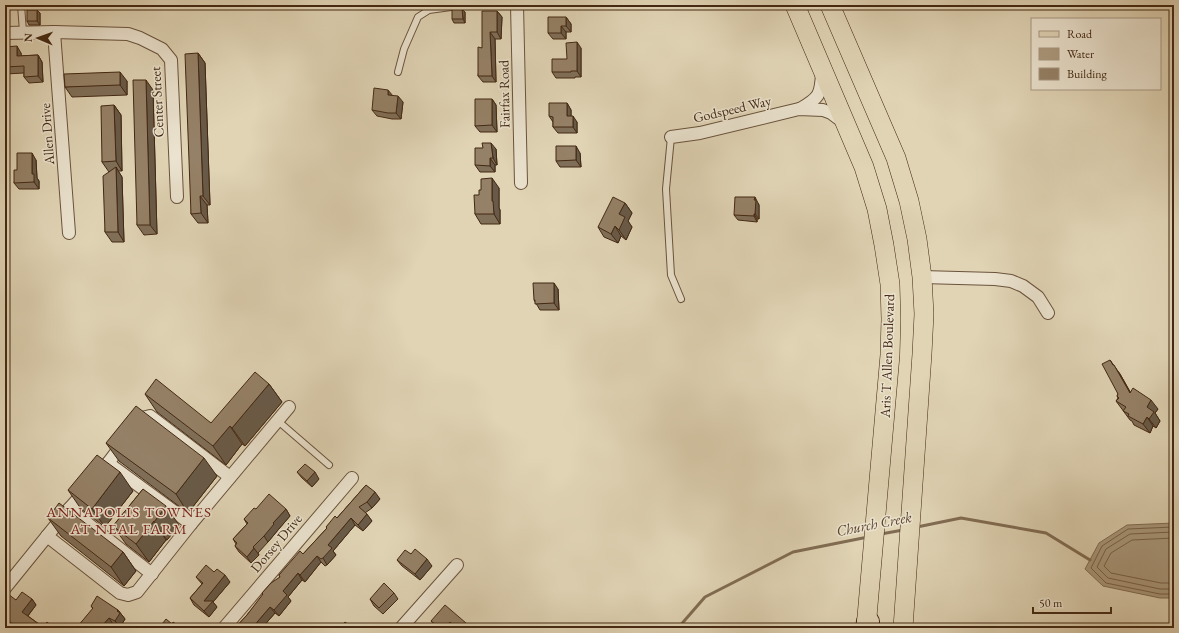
<svg xmlns="http://www.w3.org/2000/svg" width="1179" height="633" font-family="'EB Garamond',serif">
<style>
.water{fill:#ab9a7e;stroke:#816c53}
.lines{fill:none;stroke-linecap:round;stroke-linejoin:round}
.shore{stroke:#776148;stroke-width:1}
.stream{stroke:#816c53;stroke-width:3}
.service-casing{stroke:#6a533c;stroke-width:8}
.minor-casing{stroke:#6a533c;stroke-width:14}
.primary-casing{stroke:#432813;stroke-width:20}
.motorway-casing{stroke:#432813;stroke-width:24}
.service{stroke:#ebe3cf;stroke-width:6}
.minor{stroke:#ebe3cf;stroke-width:12}
.primary{stroke:#e0d4b5;stroke-width:19}
.motorway{stroke:#e0d4b5;stroke-width:22}
.wall{fill:#806f59;stroke:#432813}
.shaded-wall{fill:#685a48;stroke:#432813}
.building{fill:#958167;stroke:#432813}
.labels{text-anchor:middle;stroke-width:3;stroke-linejoin:round;paint-order:stroke}
.street-label{font-size:14px;fill:#432813;stroke:#ebe3cf}
.neighbourhood-label{font-size:15px;letter-spacing:1px;fill:#7a1f14;stroke:#ebe3cf}
.water-label{font-size:15px;font-style:italic;fill:#5d442e;stroke:#ebe3cf}
</style>
<rect width="100%" height="100%" fill="#e0d4b5"/>
<filter id="stains"><feTurbulence type="fractalNoise" baseFrequency=".005" numOctaves="4"/><feColorMatrix values="0 0 0 0 .2 0 0 0 0 .09 0 0 0 0 .02 0 0 0 .5 -.17"/></filter>
<radialGradient id="worn" r=".72"><stop offset=".6" stop-color="#630" stop-opacity="0"/><stop offset="1" stop-color="#630" stop-opacity=".3"/></radialGradient>
<polygon class="water" points="1174,523 1174,598 1160,598 1103,586 1085,569 1099,543 1127,525"/>
<g class="lines">
<g class="shore">
<polyline points="1174,527 1128,529 1102,546 1091,568 1106,583 1160,594 1174,594"/>
<polyline points="1174,532 1130,534 1106,549 1097,567 1108,578 1160,589 1174,589"/>
<polyline points="1174,538 1132,540 1111,553 1104,566 1111,573 1161,583 1174,583"/>
</g>
<g class="stream">
<polyline points="917,527 961,518 1046,533 1090,560"/>
<polyline points="881,534 903,530"/>
<polyline points="678,628 705,597 793,552 868,537"/>
</g>
<g class="service-casing">
<g id="service">
<polyline points="21,5 23,32"/>
<polyline points="398,72 404,49 418,17 429,10 458,6 488,5"/>
<polyline points="671,137 666,189 671,275 681,299"/>
<polyline points="278,421 329,465"/>
</g>
</g>
<g class="minor-casing">
<g id="minor">
<polyline points="517,5 521,183"/>
<polyline points="54,32 69,233"/>
<polyline points="5,33 54,32 128,34 140,38 162,49 171,60 177,197"/>
<path d="M800,109C819,98 821,95 822,73"/>
<polyline points="671,137 700,133 799,109 823,110 831,113 843,122"/>
<polyline points="922,277 995,279 1011,281 1023,286 1038,297 1048,313"/>
<polyline points="137,424 142,418 150,416 230,477"/>
<polyline points="108,463 191,524"/>
<polyline points="99,475 124,442"/>
<polyline points="69,509 152,574"/>
<polyline points="47,536 120,593 128,595 137,592 191,524 289,407"/>
<polyline points="5,588 69,509 87,489"/>
<polyline points="224,628 352,478"/>
<polyline points="401,628 457,565"/>
</g>
</g>
<g class="primary-casing">
<g id="primary">
<polyline points="795,5 864,167 877,209 884,245 890,284 891,319 890,355 866,628"/>
<polyline points="830,5 896,158 909,201 917,239 922,277 924,314 922,354 903,628"/>
</g>
</g>
<g class="motorway-casing">
<polyline id="motorway" points="867,628 868,622"/>
</g>
<use href="#service" class="service"/>
<use href="#minor" class="minor"/>
<use href="#primary" class="primary"/>
<use href="#motorway" class="motorway"/>
</g>
<g class="wall">
<polygon points="462,9 465,12 465,23 454,23 452,19"/>
<polygon points="497,11 502,17 501,39 495,39 496,82 483,82 478,76 482,48"/>
<polygon points="40,13 40,25 29,25 27,21"/>
<polygon points="566,17 571,24 571,32 566,32 566,39 553,39 548,33"/>
<polygon points="5,47 21,53 21,56 38,55 42,62 43,82 29,83 24,77 24,73 5,74"/>
<polygon points="581,48 581,77 575,77 575,78 556,78 552,72 567,59"/>
<polygon points="198,53 205,63 210,205 207,205 208,223 198,223 191,214"/>
<polygon points="127,81 127,95 72,97 65,87"/>
<polygon points="153,90 157,234 144,235 137,225"/>
<polygon points="492,99 496,105 497,132 480,132 475,126"/>
<polygon points="403,102 401,119 392,119 377,116 372,110"/>
<polygon points="567,103 571,110 571,116 577,122 577,133 558,133 553,127 553,122 549,116"/>
<polygon points="114,105 121,115 122,171 118,171 122,177 124,242 112,242 105,232 109,172 102,162"/>
<polygon points="496,149 497,165 495,165 495,172 480,172 475,165"/>
<polygon points="580,153 581,167 560,167 556,161"/>
<polygon points="36,160 37,178 39,181 39,189 19,189 14,183 17,170"/>
<polygon points="499,188 499,208 500,210 500,224 481,224 475,214 479,195"/>
<polygon points="625,203 632,213 628,221 632,227 626,240 621,236 618,243 604,237 598,227"/>
<polygon points="758,203 759,205 759,219 757,219 757,222 738,220 734,215"/>
<polygon points="558,289 559,310 540,310 534,300"/>
<polygon points="1113,365 1120,374 1130,392 1158,409 1155,413 1160,421 1156,428 1153,426 1150,433 1134,425 1132,421 1130,420 1116,401 1118,398 1117,396 1118,394"/>
<polygon points="269,384 282,402 245,446 242,444 226,465 157,412 145,394 211,423"/>
<polygon points="106,443 217,476 188,513 119,461"/>
<polygon points="297,472 319,479 312,487 302,478"/>
<polygon points="366,485 380,499 372,508 365,513 372,521 363,531 355,525 333,551 336,555 327,565 325,566 321,562 305,582 302,580 288,597 291,601 279,616 275,613 262,628 235,628 247,615 263,595 262,593 280,577 279,575 303,554 327,528 326,527 337,518"/>
<polygon points="143,489 179,525 167,540 166,540 149,562 126,544 113,526"/>
<polygon points="68,490 133,491 105,527 81,509"/>
<polygon points="256,509 286,509 290,516 278,530 268,542 258,553 259,555 251,563 239,552 235,546 236,544 233,539 247,524 244,519"/>
<polygon points="48,518 123,552 136,571 124,586 61,536"/>
<polygon points="411,554 432,566 420,580 402,566 397,560"/>
<polygon points="214,572 230,582 213,602 217,607 209,617 194,605 190,598 202,584 196,577"/>
<polygon points="394,593 398,599 383,614 374,606 370,599"/>
<polygon points="5,598 16,600 32,599 36,605 28,616 43,627 54,628 14,628 5,621"/>
<polygon points="91,606 118,610 125,619 120,627 113,624 110,628 79,628 78,626 93,609"/>
<polygon points="431,621 466,623 469,628 437,628"/>
</g>
<g class="shaded-wall">
<polygon points="462,9 465,12 465,23 463,19"/>
<polygon points="37,10 40,13 40,25 37,21"/>
<polygon points="497,11 502,17 501,39 497,32"/>
<polygon points="566,17 571,24 571,32 566,26"/>
<polygon points="561,26 566,32 566,39 561,33"/>
<polygon points="490,32 495,39 496,82 492,76"/>
<polygon points="577,42 581,48 581,77 577,71"/>
<polygon points="17,46 21,53 22,63 17,56"/>
<polygon points="198,53 205,63 210,205 203,196"/>
<polygon points="38,55 42,62 43,82 38,76"/>
<polygon points="120,72 127,81 127,95 120,85"/>
<polygon points="146,80 153,90 157,234 150,225"/>
<polygon points="388,90 393,96 388,95"/>
<polygon points="398,96 403,102 401,119 396,113"/>
<polygon points="492,99 496,105 497,132 492,125"/>
<polygon points="567,103 571,110 571,122 567,116"/>
<polygon points="114,105 121,115 122,171 116,161"/>
<polygon points="573,116 577,122 577,133 573,127"/>
<polygon points="491,143 496,149 497,165 493,158"/>
<polygon points="576,146 580,153 581,167 576,160"/>
<polygon points="32,153 36,160 37,178 39,181 39,189 34,182 32,174"/>
<polygon points="490,158 495,165 495,172 490,166"/>
<polygon points="116,167 122,177 124,242 118,232"/>
<polygon points="492,178 499,188 499,208 500,210 500,224 494,214 492,201"/>
<polygon points="200,196 207,205 208,223 201,213"/>
<polygon points="755,197 759,205 759,219 755,214"/>
<polygon points="625,203 632,213 628,221 632,227 626,240 619,230 619,214"/>
<polygon points="754,214 757,219 757,222 754,216"/>
<polygon points="615,226 621,236 618,243 611,234"/>
<polygon points="554,283 558,289 559,310 554,303"/>
<polygon points="1110,360 1120,374 1136,402 1130,393"/>
<polygon points="269,384 282,402 245,446 232,428"/>
<polygon points="1151,400 1158,409 1155,413 1160,421 1156,428 1149,419 1147,407"/>
<polygon points="1147,417 1153,426 1150,433 1143,424"/>
<polygon points="230,426 242,444 226,465 213,446"/>
<polygon points="204,458 217,476 188,513 176,494"/>
<polygon points="120,472 133,491 105,527 92,509"/>
<polygon points="315,472 319,479 312,487 307,481"/>
<polygon points="375,492 380,499 372,508 367,502"/>
<polygon points="166,506 179,525 167,540 154,522"/>
<polygon points="286,509 290,516 278,530 268,542 264,536 273,523"/>
<polygon points="367,514 372,521 363,531 358,525"/>
<polygon points="351,518 355,525 333,551 336,555 327,565 323,558 328,545"/>
<polygon points="154,521 166,540 149,562 136,544"/>
<polygon points="254,548 259,555 251,563 247,557"/>
<polygon points="123,552 136,571 124,586 111,567"/>
<polygon points="317,556 321,562 305,582 300,575"/>
<polygon points="427,559 432,566 420,580 415,574"/>
<polygon points="298,573 302,580 288,597 291,601 279,616 274,610 283,591"/>
<polygon points="225,575 230,582 213,602 217,607 209,617 204,611 204,601"/>
<polygon points="32,599 36,605 26,618 22,612"/>
<polygon points="270,607 275,613 262,628 252,628"/>
<polygon points="118,610 125,619 120,627 115,621 117,611"/>
<polygon points="109,618 113,624 110,628 100,628"/>
<polygon points="450,622 454,628 445,628"/>
<polygon points="466,623 469,628 461,628"/>
</g>
<g class="building">
<polygon points="452,9 462,9 463,19 452,19"/>
<rect x="27" y="10" width="10" height="11"/>
<polygon points="482,11 497,11 497,32 490,32 492,76 478,76 478,47 482,48"/>
<polygon points="548,17 566,17 566,26 561,26 561,33 548,33"/>
<polygon points="577,42 577,71 571,71 571,72 552,72 552,59 567,59 566,43"/>
<polygon points="17,46 17,56 38,55 38,76 24,77 24,66 5,67 5,47"/>
<polygon points="198,53 203,196 200,196 201,213 191,214 185,54"/>
<polygon points="120,72 120,85 65,87 64,74"/>
<polygon points="133,80 146,80 150,225 137,225"/>
<polygon points="374,88 388,90 388,95 398,96 396,113 388,113 372,110"/>
<polygon points="475,99 492,99 492,125 475,126"/>
<polygon points="549,103 567,103 567,116 573,116 573,127 553,127 553,117 549,116"/>
<polygon points="114,105 116,161 102,162 101,106"/>
<polygon points="482,143 491,143 493,158 490,158 490,166 475,165 475,148 483,148"/>
<polygon points="556,146 576,146 576,160 556,161"/>
<polygon points="17,153 32,153 32,174 34,174 34,182 14,183 14,170 17,170"/>
<polygon points="116,167 118,232 105,232 103,176"/>
<polygon points="492,178 492,201 493,201 494,214 475,214 474,195 479,195 479,190 481,190 481,179"/>
<polygon points="613,197 625,203 619,214 625,217 619,230 615,226 611,234 598,227"/>
<polygon points="735,197 755,197 754,200 756,200 755,214 754,214 754,216 734,215"/>
<polygon points="533,283 554,283 554,303 535,304 535,300 534,300"/>
<polygon points="1110,360 1113,365 1114,365 1130,393 1133,388 1151,400 1147,407 1154,412 1149,419 1147,417 1143,424 1128,416 1129,414 1123,411 1126,407 1116,401 1119,398 1117,396 1118,394 1102,364"/>
<polygon points="255,372 269,384 232,428 230,426 213,446 145,394 156,379 211,423"/>
<polygon points="136,406 204,458 176,494 106,443"/>
<polygon points="97,455 120,472 92,509 68,490"/>
<polygon points="305,464 315,472 307,481 297,472"/>
<polygon points="366,485 375,492 367,502 359,507 367,514 358,525 351,518 328,545 332,548 323,558 321,559 317,556 300,575 298,573 283,591 287,595 274,610 270,607 252,628 235,628 247,615 263,594 262,593 271,583 280,577 279,575 300,551 303,554 327,528 326,527 335,516 337,518"/>
<polygon points="143,489 166,506 154,522 154,521 136,544 113,526"/>
<polygon points="269,494 286,509 273,523 274,524 264,536 253,547 254,548 247,557 235,546 237,543 233,539 248,523 244,519 254,508 256,509"/>
<polygon points="59,503 123,552 111,567 48,518"/>
<polygon points="415,549 427,559 415,574 397,560 405,550 411,554"/>
<polygon points="206,565 214,572 217,569 225,575 204,601 213,601 204,611 190,598 203,583 196,577"/>
<polygon points="384,583 394,593 379,608 370,599"/>
<polygon points="22,592 32,599 22,612 43,627 47,622 54,628 26,628 23,626 22,628 18,628 5,618 5,598 8,594 16,600"/>
<polygon points="97,596 118,610 117,611 120,613 115,621 109,618 100,628 80,628 78,626 93,608 91,606"/>
<polygon points="445,605 466,623 461,628 457,628 450,622 445,628 440,628 431,621"/>
<polygon points="166,619 172,624 173,622 180,627 179,628 159,628"/>
<polygon points="345,622 353,628 340,628"/>
</g>
<g class="labels">
<g class="street-label">
<text transform="translate(504 94) rotate(-91)" y="5">Fairfax Road</text>
<text transform="translate(157 102) rotate(-93)" y="5">Center Street</text>
<text transform="translate(732 109) rotate(-13)" y="5">Godspeed Way</text>
<text transform="translate(47 134) rotate(-94)" y="5">Allen Drive</text>
<text transform="translate(887 356) rotate(-88)" y="5">Aris T Allen Boulevard</text>
<text transform="translate(276 543) rotate(-50)" y="5">Dorsey Drive</text>
</g>
<g class="neighbourhood-label">
<text x="129" y="517">ANNAPOLIS TOWNES<tspan x="129" dy="17">AT NEAL FARM</tspan></text>
</g>
<g class="water-label">
<text transform="translate(874 524) rotate(-11)" y="5">Church Creek</text>
</g>
</g>
<rect width="1179" height="633" fill="none" stroke="#e0d4b5" stroke-width="20"/>
<rect x="6" y="6" width="1167" height="621" fill="none" stroke="#432813" stroke-width="2"/>
<rect x="10" y="10" width="1159" height="613" fill="none" stroke="#432813"/>
<rect x="1031" y="18" width="130" height="72" fill="#ebe3cf" stroke="#a89884"/>
<rect x="1039" y="31" width="20" height="6" fill="#e0d4b5" stroke="#a89884"/>
<text x="1067" y="38" font-size="12" fill="#432813">Road</text>
<rect x="1039" y="48" width="20" height="12" fill="#ab9a7e" stroke="#a89884"/>
<text x="1067" y="58" font-size="12" fill="#432813">Water</text>
<rect x="1039" y="68" width="20" height="12" fill="#958167" stroke="#a89884"/>
<text x="1067" y="78" font-size="12" fill="#432813">Building</text>
<g transform="translate(38 38) rotate(272)" stroke="#ebe3cf" stroke-width="3" paint-order="stroke">
<path d="M0-3L7 15L0 10L-7 15Z" fill="#432813"/>
<text y="-6" font-size="11" font-weight="bold" text-anchor="middle" fill="#432813">N</text>
</g>
<path d="M1033 607v6h78v-6" fill="none" stroke="#432813" stroke-width="2"/>
<text x="1039" y="607" font-size="12" fill="#432813" stroke="#ebe3cf" stroke-width="3" paint-order="stroke">50 m</text>
<rect width="100%" height="100%" filter="url(#stains)"/>
<rect width="100%" height="100%" fill="url(#worn)"/>
</svg>
